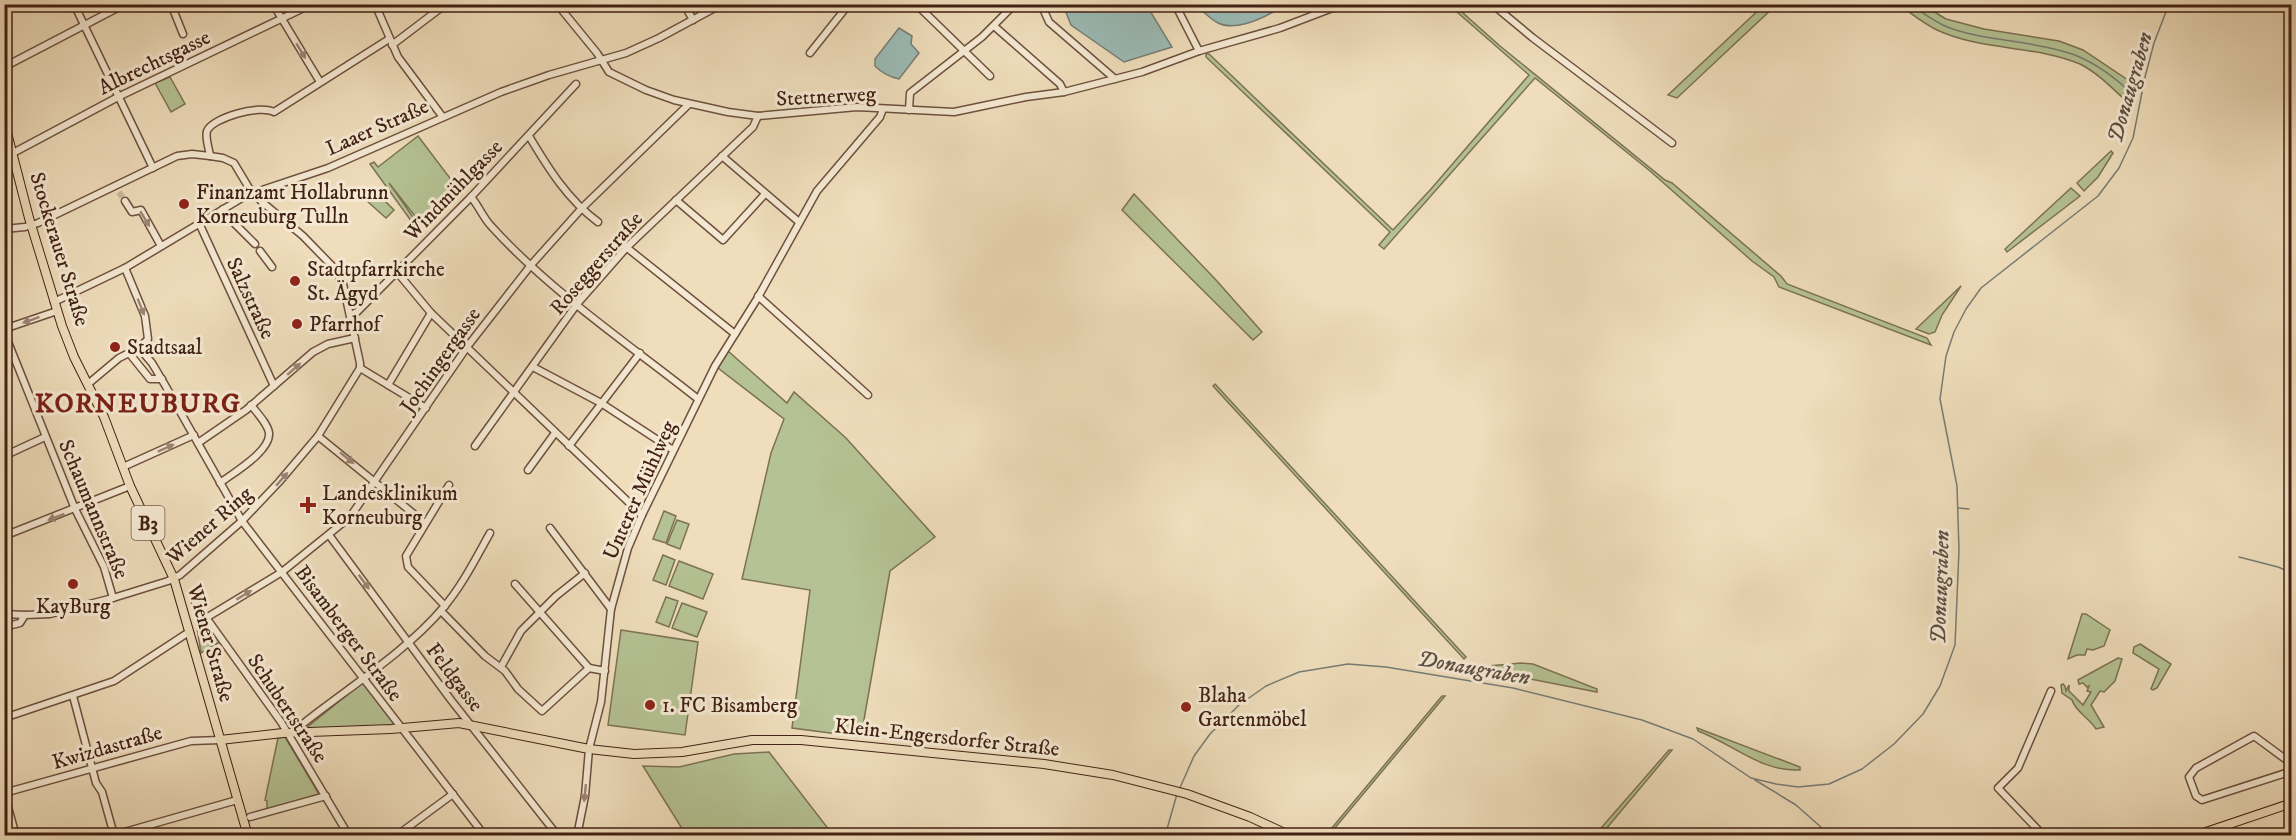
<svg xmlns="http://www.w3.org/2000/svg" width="2296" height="840" font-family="'IM FELL DW Pica',serif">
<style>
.green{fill:#b5c293;stroke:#7c7254;stroke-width:1.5}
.water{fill:#9bbbb6;stroke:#777d75;stroke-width:1.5}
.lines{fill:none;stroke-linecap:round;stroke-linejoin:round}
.stream{stroke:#777d75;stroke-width:1.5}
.minor-tunnel{stroke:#ccb79a;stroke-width:6;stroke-dasharray:6 3;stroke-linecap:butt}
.minor-casing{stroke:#6d503e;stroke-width:9}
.major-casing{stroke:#422114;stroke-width:10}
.minor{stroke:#f5e9d3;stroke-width:6}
.major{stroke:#efddbb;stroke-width:8}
.oneway{fill:#9c8574}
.poi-dot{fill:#8f2418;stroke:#f5e9d3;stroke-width:2}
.labels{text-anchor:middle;stroke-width:6;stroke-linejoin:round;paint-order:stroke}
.shield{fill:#f5e9d3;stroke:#785d4d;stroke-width:1.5}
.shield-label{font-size:20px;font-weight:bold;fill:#422114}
.street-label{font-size:21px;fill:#422114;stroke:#f5e9d3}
.poi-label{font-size:21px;fill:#422114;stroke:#f5e9d3;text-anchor:start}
.water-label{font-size:22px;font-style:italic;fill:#5d4f45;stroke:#f5e9d3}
.district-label{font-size:27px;font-weight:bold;letter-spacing:1.5px;fill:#7a1f14;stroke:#f5e9d3}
</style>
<rect width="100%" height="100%" fill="#efddbb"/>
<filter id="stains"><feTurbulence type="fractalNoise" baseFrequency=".00333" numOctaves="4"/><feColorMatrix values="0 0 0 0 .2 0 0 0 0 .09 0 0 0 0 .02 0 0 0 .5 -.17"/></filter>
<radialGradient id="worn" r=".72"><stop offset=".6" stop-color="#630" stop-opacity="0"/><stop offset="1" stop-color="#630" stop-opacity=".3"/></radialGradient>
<g class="green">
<polygon points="1765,4 1776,5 1677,98 1668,95"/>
<polygon points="1449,5 1454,5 1500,46 1665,180 1672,183 1781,276 1787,284 1927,338 1931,345 1779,287 1774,277 1752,261 1650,171 1535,78 1384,249 1379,245 1390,232 1206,57 1206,54 1209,54 1393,230 1431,189 1529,75"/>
<path d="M1899,5H1923L1946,19L1984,29L2059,41L2083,50L2128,80L2123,98C2110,86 2096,72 2080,64C2035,45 1982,51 1937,30C1924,24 1911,13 1899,5Z"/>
<polygon points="170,77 185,104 171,112 155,83"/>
<polygon points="418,136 462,194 422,225 389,183 420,227 417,229 370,164 374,162 378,167"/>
<polygon points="2111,151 2113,153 2098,177 2084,191 2077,183"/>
<polygon points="2071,188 2080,196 2007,252 2005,249"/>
<polygon points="376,192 394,210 386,218 367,201"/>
<polygon points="1134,194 1216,280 1262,332 1253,340 1122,210"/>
<polygon points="1961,286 1942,315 1935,332 1929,334 1916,329"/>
<polygon points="728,351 787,403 794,392 846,438 935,537 890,571 861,737 792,728 810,590 742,579 771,453 784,419 718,368"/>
<polygon points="1215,384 1466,657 1464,659 1213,386"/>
<polygon points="664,511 676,516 666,543 653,539"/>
<polygon points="677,520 689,524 680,549 667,544"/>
<polygon points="663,555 675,560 666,585 653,580"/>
<polygon points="679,561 713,574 703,599 669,586"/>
<polygon points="666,597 678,601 669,627 656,622"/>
<polygon points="193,603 220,642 201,653"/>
<polygon points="682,603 707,612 697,637 672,628"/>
<polygon points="2082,614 2086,614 2110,630 2104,646 2093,650 2087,649 2085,655 2077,655 2068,659"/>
<polygon points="621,630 698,642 685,735 608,725"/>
<polygon points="2140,644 2171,664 2157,688 2153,690 2151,689 2159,669 2133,653 2134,647"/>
<path d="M2118,658L2122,659L2115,681L2104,692L2100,691L2091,705L2104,727L2096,729C2089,718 2075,711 2072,700L2062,693L2061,685L2063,684L2065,686L2066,691L2069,685V691L2083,705L2091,692L2087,691L2089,686L2087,687L2083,683L2079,684L2078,680Z"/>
<polygon points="1521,663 1533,664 1597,689 1597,692 1489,671 1489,666"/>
<polygon points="363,682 395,725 305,729"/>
<polygon points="1442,696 1445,696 1329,835 1326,835"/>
<path d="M1697,728L1800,767V770C1761,772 1733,744 1698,731Z"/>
<polygon points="285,737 319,794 267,810 267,801 265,800 278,738"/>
<polygon points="1669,750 1672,750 1601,835 1595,835"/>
<polygon points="769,752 833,835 686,835 643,766 679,767 734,754"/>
</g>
<g class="water">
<polygon points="1063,5 1128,5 1144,11 1145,5 1157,5 1150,11 1172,47 1124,62 1071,25"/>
<path d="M1195,5H1274L1273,12C1259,20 1234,31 1218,23C1210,19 1202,10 1195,5Z"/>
<path d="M899,28L912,36L911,44L919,53L899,79C890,77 881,72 875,66V59Z"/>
</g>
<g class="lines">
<g class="stream">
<path d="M1910,4C1923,13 1936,23 1950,28C1989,42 2032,40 2072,54C2092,61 2110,74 2126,88"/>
<polyline points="1958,508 1969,509"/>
<polyline points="2239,557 2278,567 2292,573"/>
<polyline points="1755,780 1796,805 1831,836"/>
<polyline points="1179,790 1194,756 1210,734 1239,705 1266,686 1299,672 1348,664 1386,667 1513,688 1642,720 1693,739 1751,778 1776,784 1798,787 1829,784 1862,769 1894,744 1923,714 1940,686 1955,645 1959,550 1957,486 1940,399 1946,356 1954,332 1966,309 1981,288 2098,196 2119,168 2133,138 2145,77 2154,43 2169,4"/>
<polyline points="1165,836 1177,794"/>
</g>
<polyline class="minor-tunnel" points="119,192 125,201"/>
<g class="minor-casing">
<g id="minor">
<polyline points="74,4 153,168"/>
<polyline points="171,4 183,34"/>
<polyline points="273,4 320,82"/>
<polyline points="375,4 398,57 442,116"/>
<polyline points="557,4 597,53 609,72 646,90 674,100 728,112 758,116 857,107 954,112 1026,97 1064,92 1142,72 1199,51 1280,28 1343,4"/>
<polyline points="684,4 693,20"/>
<polyline points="916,4 990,76"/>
<polyline points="1041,4 1049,22 1115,79"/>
<polyline points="1492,4 1533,38 1672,143"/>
<polyline points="1177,8 1199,51"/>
<polyline points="994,26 1060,84 1064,92"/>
<polyline points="392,45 446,4"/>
<polyline points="810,53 849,4"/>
<polyline points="4,67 125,4"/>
<polyline points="909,110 910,93 982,37 1015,4"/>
<path d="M529,136C548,168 568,200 598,222"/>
<polyline points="4,156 13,153 118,97 312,4"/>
<path d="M210,156C209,148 205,138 207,131C212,118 260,104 274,112L389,39"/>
<polyline points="722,156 799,222"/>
<path d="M471,197C479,206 483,218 492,227C550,291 630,345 698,399"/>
<polyline points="676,200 723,240 765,194"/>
<polyline points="125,201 132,212 141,210 161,246"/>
<polyline points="223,209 230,219 255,244"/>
<polyline points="199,223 274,386"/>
<polyline points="4,229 25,227 38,223 177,156 192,154 210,156 223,158 234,163 249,188 262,202 303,236 336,270 343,284 360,363 360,368 318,436 279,482 242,521 180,575 168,581 113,598 50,614 25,615 4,614"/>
<polyline points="621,243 735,334"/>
<polyline points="260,251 272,267"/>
<polyline points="397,272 431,313 642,515"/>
<polyline points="758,296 868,395"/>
<polyline points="54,302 125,268 247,195 328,168 501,92 549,75 626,53 659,38 722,4"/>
<polyline points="351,315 357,312 471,197 576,84"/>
<polyline points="4,329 57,311"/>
<polyline points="4,332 75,509 104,567 113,598"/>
<polyline points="139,348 152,363 165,385 242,521 485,836"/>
<polyline points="129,353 150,379 162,379"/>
<polyline points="533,367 601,403 673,450"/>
<polyline points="360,368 426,408"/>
<polyline points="88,384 119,358 139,348 148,339 145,316 125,268"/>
<polyline points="388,385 431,313"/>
<polyline points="318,436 425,523"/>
<polyline points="198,443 246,410 313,352 328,344 355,338"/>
<polyline points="475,446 577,304 627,247 753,127 758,116"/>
<polyline points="569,446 640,353"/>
<polyline points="4,456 45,437"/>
<polyline points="123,467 194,435"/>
<polyline points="528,470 555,433"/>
<path d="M220,483C233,473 271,451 269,433C268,424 257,413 251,405"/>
<polyline points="550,528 611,609"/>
<polyline points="329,535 451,700 558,836"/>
<polyline points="4,536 130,486"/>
<polyline points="515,584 589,668"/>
<polyline points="195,602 281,722 349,836"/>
<polyline points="445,606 408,567 406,556 449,485"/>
<polyline points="441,611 485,656 505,671 518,689 542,711 589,668 605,671"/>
<polyline points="206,618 282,572 350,517 467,347 531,265 582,208 689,104"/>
<polyline points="4,627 20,623 25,615"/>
<polyline points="501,667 521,631 556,596 585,573"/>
<polyline points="73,696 96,783 102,792 114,835 237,800"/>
<polyline points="4,718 114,681 189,632"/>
<path d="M304,723C347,689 408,650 443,608C462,586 476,558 490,533"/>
<polyline points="2292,764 2254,736 2196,768 2189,777 2196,796 2202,800 2292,771"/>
<polyline points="4,793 191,741 220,740"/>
<polyline points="4,793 16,836"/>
<polyline points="250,817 326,796"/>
<polyline points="396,836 453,794"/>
<polyline points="577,836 585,796 589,749 601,702 611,609 628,548 642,515 715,366 757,299 817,191 880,117 883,109"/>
<polyline points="2044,836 1998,788 2018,768 2051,691"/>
</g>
</g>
<g class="major-casing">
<g id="major">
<polyline points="4,121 29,218 62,326 74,357 104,417 130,486 174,579 248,836"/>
<polyline points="220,740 283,733 391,729 459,723 589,749 634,754 682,752 752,740 801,740 1044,764 1113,775 1187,794 1250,817 1291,836"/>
<polyline points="2194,836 2292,803"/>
</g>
</g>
<use href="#minor" class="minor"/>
<use href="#major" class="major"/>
</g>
<defs><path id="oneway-solid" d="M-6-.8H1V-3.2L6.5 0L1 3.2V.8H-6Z" transform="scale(1.5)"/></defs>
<g class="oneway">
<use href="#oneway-solid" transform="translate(301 51) rotate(59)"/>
<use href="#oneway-solid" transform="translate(145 219) rotate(59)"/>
<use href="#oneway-solid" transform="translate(141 307) rotate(68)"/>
<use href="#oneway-solid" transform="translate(31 320) rotate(160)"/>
<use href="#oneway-solid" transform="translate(294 369) rotate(-41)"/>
<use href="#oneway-solid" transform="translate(166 448) rotate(-24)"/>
<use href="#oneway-solid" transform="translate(347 458) rotate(39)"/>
<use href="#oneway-solid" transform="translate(282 479) rotate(-49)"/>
<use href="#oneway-solid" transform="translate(56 517) rotate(159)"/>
<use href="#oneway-solid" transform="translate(364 582) rotate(54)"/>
<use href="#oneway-solid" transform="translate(244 595) rotate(-31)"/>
<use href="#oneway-solid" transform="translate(585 793) rotate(96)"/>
</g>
<g class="poi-dot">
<circle cx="184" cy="204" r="6"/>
<circle cx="295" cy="281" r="6"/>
<circle cx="297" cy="324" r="6"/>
<circle cx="115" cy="347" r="6"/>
<path d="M305 496h6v6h6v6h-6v6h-6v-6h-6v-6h6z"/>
<circle cx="73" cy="584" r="6"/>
<circle cx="650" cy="705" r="6"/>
<circle cx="1186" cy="707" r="6"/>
</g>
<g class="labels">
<rect class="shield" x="131.5" y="506" width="33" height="34" rx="4.5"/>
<g class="shield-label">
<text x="148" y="530">B3</text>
</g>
<g class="street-label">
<text transform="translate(154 62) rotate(-26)" y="7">Albrechtsgasse</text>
<text transform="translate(826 96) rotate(-3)" y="7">Stettnerweg</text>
<text transform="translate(377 127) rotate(-24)" y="7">Laaer Straße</text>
<text transform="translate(453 190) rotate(-46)" y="7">Windmühlgasse</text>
<text transform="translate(60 249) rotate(73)" y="7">Stockerauer Straße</text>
<text transform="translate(596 263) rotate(-49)" y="7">Roseggerstraße</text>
<text transform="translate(251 298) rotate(65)" y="7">Salzstraße</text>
<text transform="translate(440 360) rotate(-55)" y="7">Jochingergasse</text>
<text transform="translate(639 490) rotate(-66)" y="7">Unterer Mühlweg</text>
<text transform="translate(94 509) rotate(67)" y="7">Schaumannstraße</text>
<text transform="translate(209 525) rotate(-41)" y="7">Wiener Ring</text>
<text transform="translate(349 633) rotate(53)" y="7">Bisamberger Straße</text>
<text transform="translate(211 643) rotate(74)" y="7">Wiener Straße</text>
<text transform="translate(455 677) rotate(53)" y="7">Feldgasse</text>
<text transform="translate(288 708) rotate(56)" y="7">Schubertstraße</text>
<text transform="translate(947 737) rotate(6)" y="7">Klein-Engersdorfer Straße</text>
<text transform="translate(107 747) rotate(-16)" y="7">Kwizdastraße</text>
</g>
<g class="poi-label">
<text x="196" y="199">Finanzamt Hollabrunn<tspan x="196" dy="24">Korneuburg Tulln</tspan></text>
<text x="307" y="276">Stadtpfarrkirche<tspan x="307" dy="24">St. Ägyd</tspan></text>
<text x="309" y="331">Pfarrhof</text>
<text x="127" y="354">Stadtsaal</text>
<text x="322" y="500">Landesklinikum<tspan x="322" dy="24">Korneuburg</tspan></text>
<text x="73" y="613" text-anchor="middle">KayBurg</text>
<text x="1198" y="702">Blaha<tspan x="1198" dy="24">Gartenmöbel</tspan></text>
<text x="662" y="712">1. FC Bisamberg</text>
</g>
<g class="water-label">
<text transform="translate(2129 87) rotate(-74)" y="8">Donaugraben</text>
<text transform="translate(1939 587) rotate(-88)" y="8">Donaugraben</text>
<text transform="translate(1474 667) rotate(10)" y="8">Donaugraben</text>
</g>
<g class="district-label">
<text x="138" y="412">KORNEUBURG</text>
</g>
</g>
<rect width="2296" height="840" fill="none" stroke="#efddbb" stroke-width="24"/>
<rect x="6" y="6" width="2284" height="828" fill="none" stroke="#422114" stroke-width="3"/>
<rect x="12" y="12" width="2272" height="816" fill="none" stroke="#422114" stroke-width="1.5"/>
<rect width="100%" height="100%" filter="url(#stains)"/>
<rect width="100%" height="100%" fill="url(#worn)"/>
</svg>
